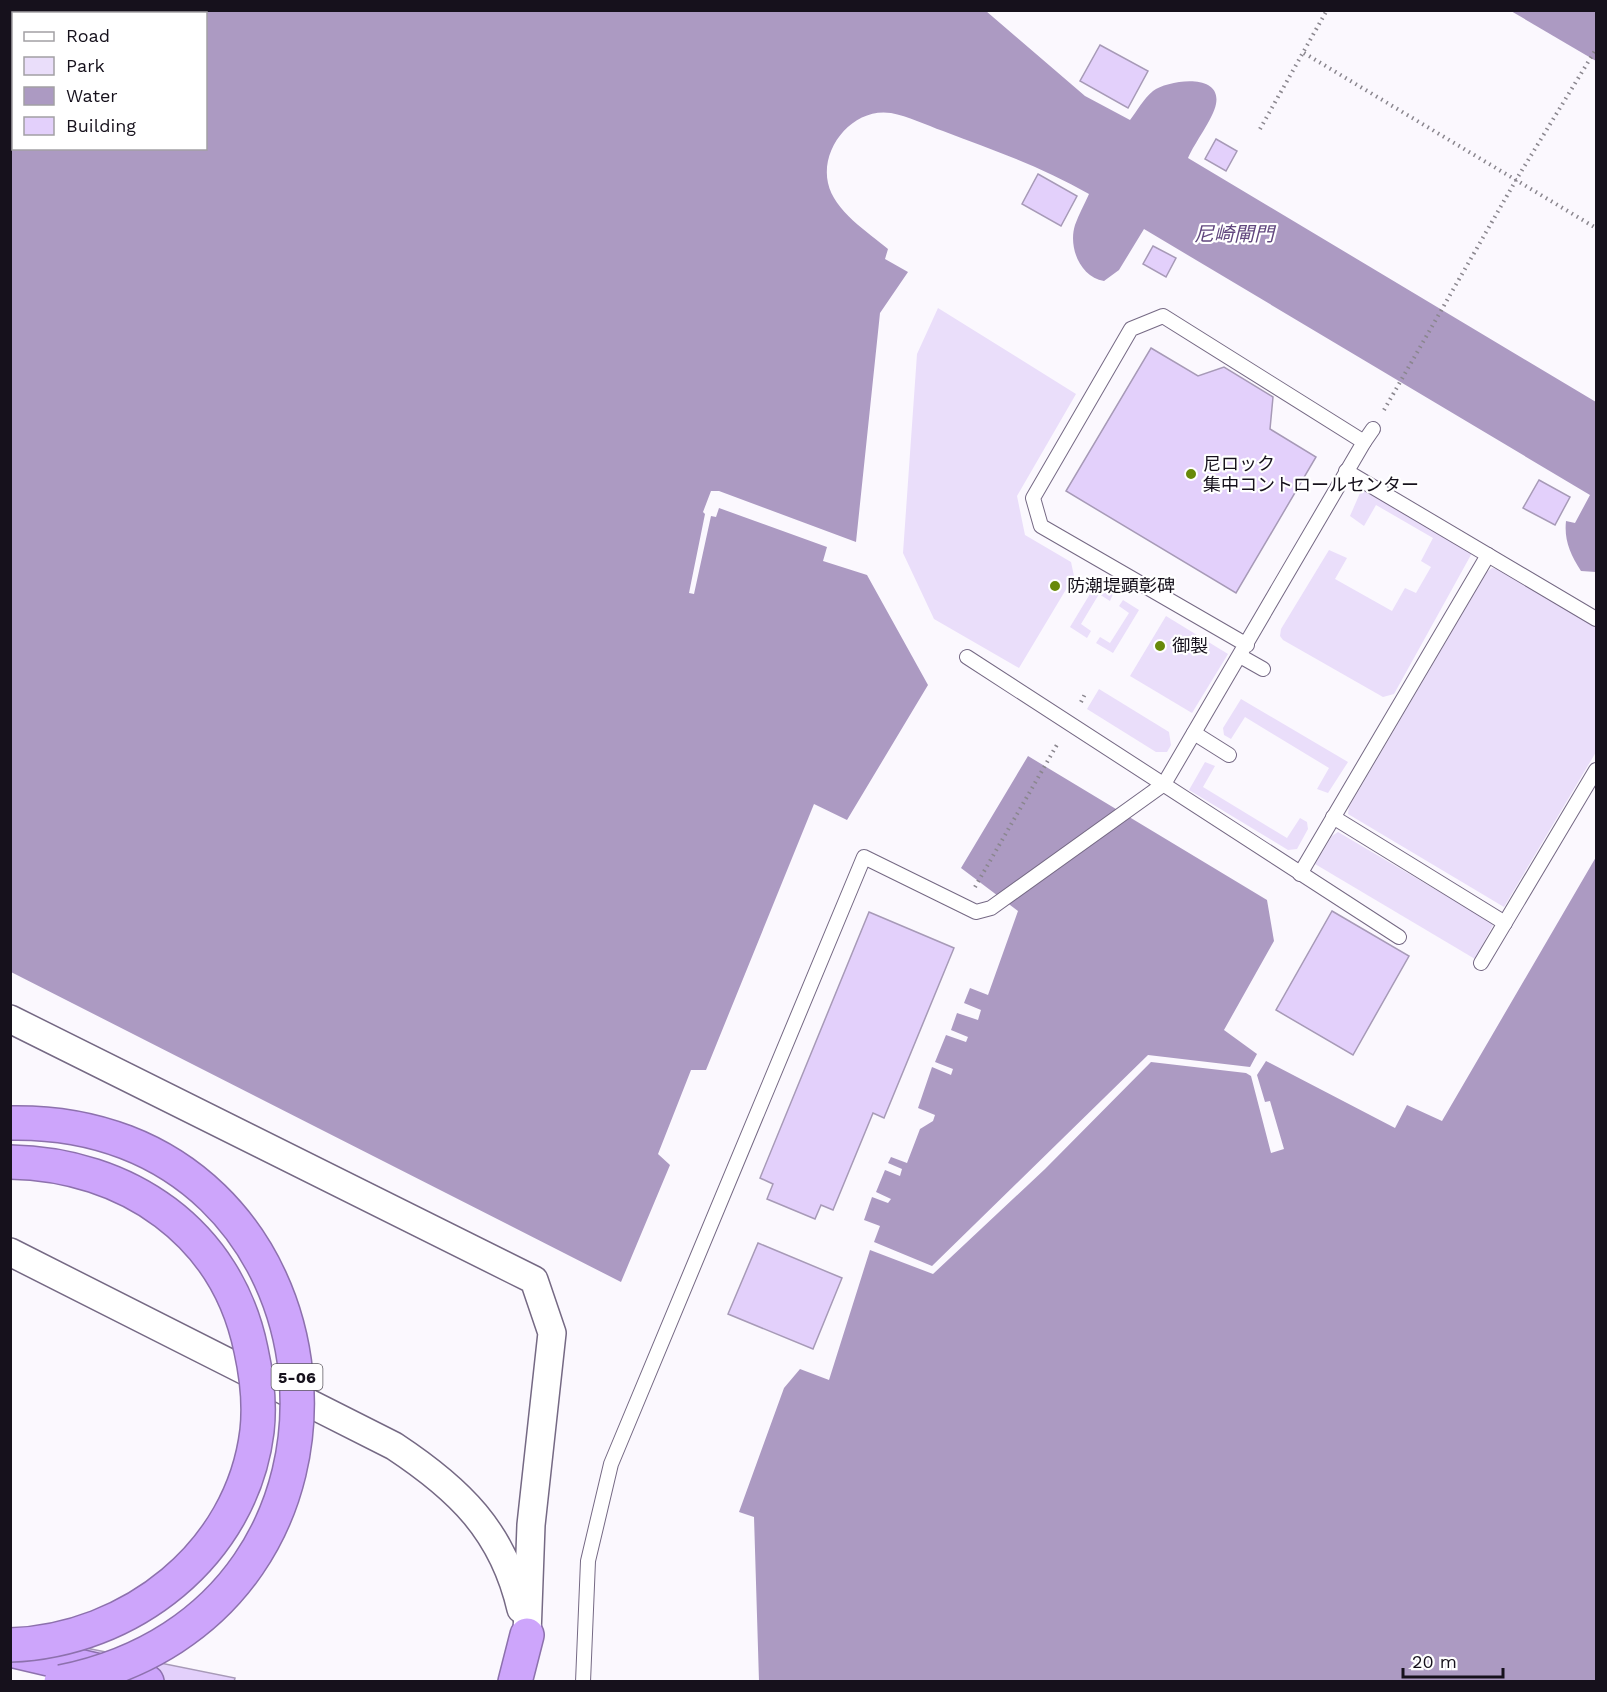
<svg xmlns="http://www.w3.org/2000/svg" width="1607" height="1692" font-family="'Work Sans','Noto Sans JP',sans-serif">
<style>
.green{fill:#eadefa}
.water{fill:#ac9ac2;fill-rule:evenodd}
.building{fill:#e3d0fb;stroke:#a79ab7;stroke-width:1.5}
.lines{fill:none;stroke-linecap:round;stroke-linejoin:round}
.service-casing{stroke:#756984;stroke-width:16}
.minor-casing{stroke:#756984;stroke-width:30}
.motorway-casing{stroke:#8d71ad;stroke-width:36}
.path{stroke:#8a868e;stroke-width:4;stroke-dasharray:1.5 4.5;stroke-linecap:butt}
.service{stroke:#fff;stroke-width:14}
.minor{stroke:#fff;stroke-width:27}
.motorway{stroke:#cda5fb;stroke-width:33}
.motorway-bridge-casing{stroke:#8d71ad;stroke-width:36;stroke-linecap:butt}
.motorway-bridge{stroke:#cda5fb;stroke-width:33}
.poi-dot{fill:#68890a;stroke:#fff;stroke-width:2}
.labels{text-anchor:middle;stroke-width:4.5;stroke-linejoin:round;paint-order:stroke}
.shield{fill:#fff;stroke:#5c5860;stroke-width:1.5}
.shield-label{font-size:16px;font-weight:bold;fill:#16111c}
.poi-label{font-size:18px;fill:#16111c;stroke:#fff;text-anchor:start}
.water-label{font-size:20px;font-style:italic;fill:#62487f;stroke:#fff}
</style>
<rect width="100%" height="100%" fill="#fbf8fe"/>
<g class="green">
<polygon points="938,308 1076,394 1017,496 1025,535 1071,562 1074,576 1019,668 934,619 903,553 917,354"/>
<polygon points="1365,490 1468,547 1472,553 1394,694 1383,697 1283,640 1280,636 1281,629 1329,550 1347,558 1335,579 1392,611 1405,588 1416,593 1431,567 1421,561 1433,538 1376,505 1364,526 1350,516 1360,493"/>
<polygon points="1492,568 1498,569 1596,627 1596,752 1504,907 1348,814 1349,807 1487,572"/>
<polygon points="1096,584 1113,594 1110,601 1099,594 1081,624 1091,631 1087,638 1070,627"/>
<polygon points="1123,600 1139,610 1113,653 1096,643 1100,637 1110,643 1129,613 1119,606"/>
<polygon points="1166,616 1228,654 1192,713 1130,676"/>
<polygon points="1099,689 1169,732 1171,745 1167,752 1156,752 1087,709"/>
<polygon points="1241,699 1348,762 1328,793 1317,789 1329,768 1245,717 1231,739 1224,735 1223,728"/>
<polygon points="1205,762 1215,766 1203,787 1287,838 1300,818 1307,822 1308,829 1297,849 1288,850 1189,790"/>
<polygon points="1338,832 1489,921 1493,925 1475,959 1315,864 1332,836"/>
</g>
<g class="water">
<path d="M10,11H986L1085,96L1130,120C1137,111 1144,98 1153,91C1168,80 1222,72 1216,104C1213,119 1195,142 1188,158L1596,402V572L1581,571C1570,554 1564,540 1566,521L1575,523L1590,495L1144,229L1119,270L1104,281C1080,277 1068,247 1075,225C1079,214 1084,205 1089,194C1042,167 993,150 943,131C926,125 908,116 891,113C854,107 820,147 828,183C834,211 868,232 888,249L885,259L908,272L880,313L856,542L719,491H711L703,512L705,514L689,593L694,594L711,516L716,517L719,508L827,547L823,561L867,575L928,685L847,820L814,804L706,1070H691L658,1154L670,1165L621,1282L11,972ZM14,14H206V148H14Z"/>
<polygon points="1511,11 1596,11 1596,61"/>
<polygon points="1028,756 1267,900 1274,941 1224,1030 1257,1054 1250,1067 1148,1055 932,1266 874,1242 880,1226 864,1220 872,1197 888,1203 891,1199 876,1192 885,1170 900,1176 902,1169 888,1163 891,1157 907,1163 920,1129 933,1121 935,1115 918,1108 932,1067 951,1075 953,1069 935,1062 946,1035 966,1042 968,1037 951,1030 957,1013 978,1020 981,1010 964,1003 970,988 988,995 1018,911 961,868"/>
<polygon points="1596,857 1596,1681 759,1681 754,1517 739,1512 784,1388 800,1369 829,1380 870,1250 933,1274 1045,1169 1151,1062 1246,1073 1251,1076 1271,1153 1284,1149 1270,1101 1265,1102 1257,1075 1266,1061 1395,1128 1407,1105 1442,1121"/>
</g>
<g class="building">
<polygon points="1100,45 1148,71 1128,108 1080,81"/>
<polygon points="1216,139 1237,151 1226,171 1205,159"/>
<polygon points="1038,174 1077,196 1061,226 1022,204"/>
<polygon points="1153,246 1176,258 1166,277 1143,264"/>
<polygon points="1151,348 1198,376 1224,367 1273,397 1270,429 1316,457 1236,593 1066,491"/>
<polygon points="1539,480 1570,497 1555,525 1523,508"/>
<polygon points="1332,911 1409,956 1353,1055 1276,1010"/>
<polygon points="869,912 954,948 884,1118 873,1113 833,1210 821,1205 815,1219 767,1199 773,1184 760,1178"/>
<polygon points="758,1243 842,1278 813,1349 728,1314"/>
<polygon points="86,1648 235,1678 234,1682 79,1682"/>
</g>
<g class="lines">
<g class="service-casing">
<g id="service">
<polyline points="1364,442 1373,429"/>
<polyline points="1346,471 1596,619"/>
<polyline points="1240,656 1263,669"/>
<polyline points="967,657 1399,937"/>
<polyline points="1194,733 1229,755"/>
<polyline points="1333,817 1505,923"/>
<polyline points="1300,874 1488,555"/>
<polyline points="1481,963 1596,770"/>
<polyline points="583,1682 588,1561 611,1464 864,857 976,912 991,908 1164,784 1364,442 1163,316 1131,329 1033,498 1041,526 1247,645"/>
</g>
</g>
<g class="minor-casing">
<g id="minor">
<polyline points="10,1019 534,1280 552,1333 531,1525 527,1635"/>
<path d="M10,1252L394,1446C459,1489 503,1531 521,1609"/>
</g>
</g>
<g class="motorway-casing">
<g id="motorway">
<polyline points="10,1650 147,1682"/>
<polyline points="515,1682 527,1635"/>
</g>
</g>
<g class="path">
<polyline points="1304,53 1596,228"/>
<polyline points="1260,129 1327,10"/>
<polyline points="1384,410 1516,180 1596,49"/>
<polyline points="1081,702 1085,694"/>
<polyline points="975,887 1058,743"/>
</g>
<use href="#service" class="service"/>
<use href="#minor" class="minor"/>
<use href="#motorway" class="motorway"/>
<g class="motorway-bridge-casing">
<g id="motorway-bridge">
<path d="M10,1123C356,1116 409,1612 61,1682"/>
<path d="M10,1162C127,1164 227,1232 251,1350C257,1377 260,1404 257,1431C242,1554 130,1641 10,1645"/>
</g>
</g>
<use href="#motorway-bridge" class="motorway-bridge"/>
</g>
<g class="poi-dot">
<circle cx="1191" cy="474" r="6"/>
<circle cx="1055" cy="586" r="6"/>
<circle cx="1160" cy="646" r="6"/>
</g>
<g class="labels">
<rect class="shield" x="271.5" y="1364" width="51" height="26" rx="4.5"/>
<g class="shield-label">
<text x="297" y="1383">5-06</text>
</g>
<g class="poi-label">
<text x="1203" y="470">尼ロック<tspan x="1203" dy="21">集中コントロールセンター</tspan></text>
<text x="1067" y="592">防潮堤顕彰碑</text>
<text x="1172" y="652">御製</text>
</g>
<g class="water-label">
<text x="1234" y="241">尼崎閘門</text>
</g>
</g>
<rect width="1607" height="1692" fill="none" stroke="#16111c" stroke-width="24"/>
<rect x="12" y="12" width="195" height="138" fill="#ffffff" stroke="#a2a0a4" stroke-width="1.5"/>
<rect x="24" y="32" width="30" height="9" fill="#ffffff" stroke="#a2a0a4" stroke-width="1.5"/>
<text x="66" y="42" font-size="18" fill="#16111c">Road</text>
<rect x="24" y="57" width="30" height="18" fill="#eadefa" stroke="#a2a0a4" stroke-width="1.5"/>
<text x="66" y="72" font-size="18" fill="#16111c">Park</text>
<rect x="24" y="87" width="30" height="18" fill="#ac9ac2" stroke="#a2a0a4" stroke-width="1.5"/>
<text x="66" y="102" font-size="18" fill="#16111c">Water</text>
<rect x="24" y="117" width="30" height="18" fill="#e3d0fb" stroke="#a2a0a4" stroke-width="1.5"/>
<text x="66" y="132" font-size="18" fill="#16111c">Building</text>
<path d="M1403 1668v9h100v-9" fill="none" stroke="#16111c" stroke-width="3"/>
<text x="1412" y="1668" font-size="18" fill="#16111c" stroke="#ffffff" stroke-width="4.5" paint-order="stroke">20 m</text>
</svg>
